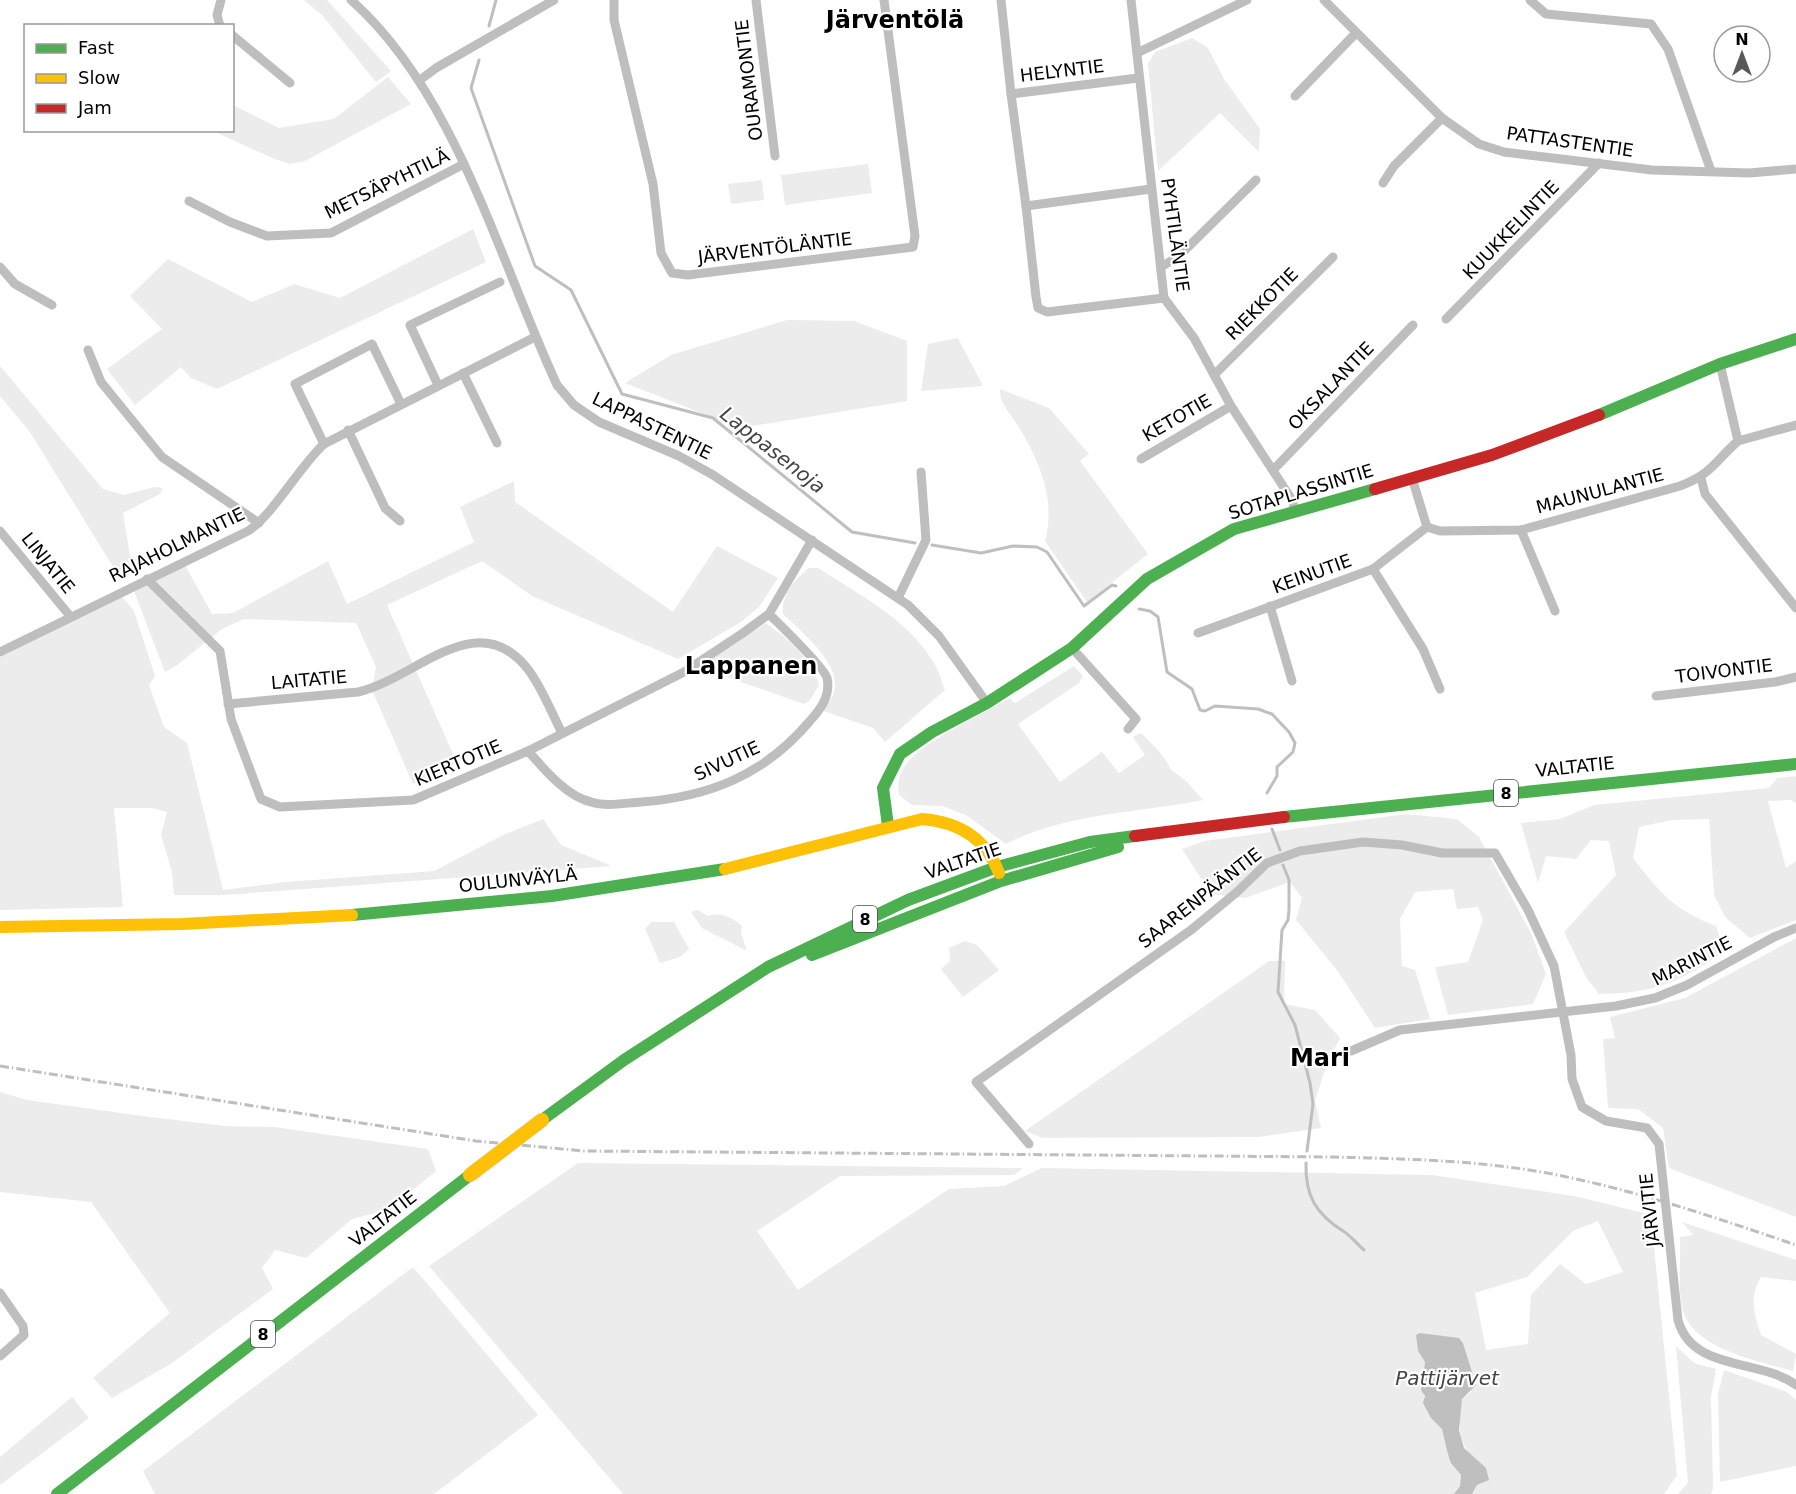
<svg xmlns="http://www.w3.org/2000/svg" width="1796" height="1494" font-family="'DejaVu Sans',sans-serif">
<style>
.green{fill:#ececec;fill-rule:evenodd}
.water{fill:#bfbfbf}
.lines{fill:none;stroke-linecap:round;stroke-linejoin:round}
.stream{stroke:#bfbfbf;stroke-width:3}
.street{stroke:#bebebe;stroke-width:9}
.fast{stroke:#4caf50;stroke-width:12}
.slow{stroke:#ffc107;stroke-width:12}
.jam{stroke:#c62828;stroke-width:12}
.rail{stroke:#bebebe;stroke-width:3;stroke-dasharray:9 3 1.5 3;stroke-linecap:butt}
.slow-bridge-casing{stroke:#dbdbdb;stroke-width:15;stroke-linecap:butt}
.slow-bridge{stroke:#ffc107;stroke-width:14}
.labels{text-anchor:middle;stroke-width:4.5;stroke-linejoin:round;paint-order:stroke}
.shield{fill:#fff;stroke:#4c4c4c;stroke-width:1.5}
.shield-label{font-size:16px;font-weight:bold;fill:#000}
.street-label{font-size:18px;fill:#000;stroke:#fff}
.water-label{font-size:20px;font-style:italic;fill:#444;stroke:#fff}
.district-label{font-size:24px;font-weight:bold;fill:#000;stroke:#fff}
</style>
<rect width="100%" height="100%" fill="#fff"/>
<g class="green">
<polygon points="304,0 327,0 391,71 376,82 322,15"/>
<polygon points="1192,38 1208,48 1224,79 1260,129 1259,152 1220,113 1158,171 1148,64 1155,52"/>
<polygon points="388,77 411,104 305,161 290,164 272,158 213,131 232,130 233,105 279,128 334,119"/>
<polygon points="868,164 872,193 785,205 781,175"/>
<polygon points="762,180 764,200 731,204 728,184"/>
<polygon points="473,229 486,262 217,389 191,378 181,367 135,405 107,369 162,329 130,296 168,259 252,302 294,284 340,298"/>
<polygon points="787,320 854,321 907,341 907,401 740,428 625,383 671,355"/>
<polygon points="958,338 983,386 921,391 928,344"/>
<polygon points="0,366 103,489 124,495 154,487 163,488 160,494 123,513 130,555 137,568 120,578 30,432 0,396"/>
<path d="M1000,389L1049,408L1089,454L1080,461L1148,554L1087,602L1045,541C1056,499 1040,462 1018,426C1011,414 999,403 1000,389Z"/>
<polygon points="514,481 515,502 673,612 717,546 778,578 759,607 741,622 678,659 532,596 482,561 387,605 457,763 413,784 372,690 376,667 356,623 244,619 222,629 176,666 165,672 134,591 185,565 212,614 233,613 328,561 347,604 474,542 460,507"/>
<path d="M809,568H818C858,594 906,618 932,660C938,668 941,680 945,690L885,742L873,728L821,710C825,705 831,700 833,695C846,668 801,631 783,614C781,595 794,580 809,568Z"/>
<polygon points="121,595 134,611 155,676 149,685 164,727 187,743 223,890 286,882 434,871 503,835 543,819 561,845 612,866 225,895 174,895 172,872 161,835 167,812 152,808 114,808 123,907 0,910 0,657"/>
<path d="M766,623C786,638 813,659 819,685L810,700L804,704L698,667Z"/>
<path d="M1074,666L1083,676L1079,683L1018,724L1060,782L1102,752L1119,773L1145,755L1133,737L1141,733C1150,742 1168,759 1170,769L1185,780L1203,800C1138,813 1066,813 1006,844L966,815L942,806L912,805L899,795C897,783 899,774 906,764C922,742 984,713 1010,698L1015,703Z"/>
<path d="M1796,776V803L1791,800L1768,801L1786,868L1796,861V920L1750,938L1725,917L1714,895L1709,819L1672,820L1639,827L1633,858C1660,893 1674,910 1716,926L1724,952C1678,983 1655,993 1599,994L1586,977L1564,932L1616,875L1609,841L1591,840L1576,859L1546,856L1538,883L1521,823L1560,819L1594,805L1769,788L1777,778Z"/>
<polygon points="1406,814 1457,819 1479,837 1531,933 1546,974 1533,1004 1448,1015 1435,967 1468,962 1483,920 1478,907 1457,909 1453,889 1415,892 1400,919 1402,966 1415,970 1430,1019 1375,1028 1337,970 1296,920 1302,898 1290,882 1245,898 1211,894 1182,849 1204,841"/>
<path d="M698,910L708,916C722,912 731,917 742,926L741,933L747,951L702,928L691,912Z"/>
<polygon points="651,922 674,922 689,949 680,957 660,963 645,929"/>
<polygon points="1796,938 1796,1217 1669,1168 1663,1128 1638,1109 1608,1108 1603,1039 1615,1038 1610,1017 1685,998"/>
<polygon points="965,941 977,945 999,970 963,997 941,969 950,961 949,948"/>
<polygon points="1269,961 1285,961 1284,1004 1315,1010 1340,1038 1327,1063 1315,1101 1321,1128 1258,1137 1042,1138 1025,1131"/>
<polygon points="0,1092 27,1100 150,1117 226,1126 274,1127 428,1149 436,1171 388,1210 352,1219 306,1258 275,1250 262,1268 273,1289 172,1363 112,1398 93,1378 170,1313 91,1202 0,1192"/>
<path d="M578,1163L1023,1168L1014,1175L840,1176L757,1231L798,1290L949,1189L1004,1186L1042,1168L1432,1175L1574,1196L1648,1214L1654,1247L1677,1475L1664,1494H1472L1486,1468C1459,1452 1456,1428 1462,1399L1471,1392V1370L1463,1343L1420,1333L1418,1351L1425,1362C1421,1389 1422,1409 1442,1429C1444,1447 1452,1461 1461,1475L1460,1486L1454,1494H623L429,1266ZM1598,1221L1623,1272L1586,1284L1560,1264L1531,1295L1528,1344L1486,1350L1475,1293L1527,1277L1573,1231Z"/>
<path d="M1682,1222L1796,1260V1281L1761,1277C1749,1297 1754,1314 1761,1335L1796,1354L1793,1371C1761,1362 1694,1349 1683,1311C1677,1289 1681,1260 1680,1237L1693,1235Z"/>
<polygon points="413,1267 538,1415 434,1494 155,1494 143,1471"/>
<polygon points="1676,1346 1694,1363 1716,1369 1711,1397 1713,1488 1711,1494 1678,1494 1688,1483"/>
<polygon points="1724,1370 1787,1392 1796,1400 1796,1466 1720,1482 1718,1394"/>
<polygon points="72,1397 89,1418 0,1485 0,1457"/>
</g>
<path class="water" d="M1420,1333L1459,1338L1463,1343L1476,1385L1462,1399L1459,1430L1464,1448L1486,1468L1489,1480L1477,1485L1472,1494H1454L1460,1486L1461,1475C1458,1471 1454,1467 1451,1463C1449,1459 1443,1435 1442,1429L1431,1418L1423,1403L1425,1396L1421,1390L1425,1362L1418,1351L1416,1335Z"/>
<g class="lines">
<g class="stream">
<polyline points="489,26 496,0"/>
<polyline points="479,60 471,88 535,266 571,290 622,394 713,418 852,532 915,543"/>
<polyline points="932,545 981,553 1013,546 1037,547 1047,552 1084,606 1112,585 1116,586"/>
<polyline points="1139,609 1150,611 1158,617 1167,672 1192,689 1200,710 1205,711 1215,706 1258,709 1272,714 1289,732 1295,743 1293,752 1277,767 1277,776 1267,793"/>
<polyline points="1272,829 1280,850"/>
<polyline points="1283,865 1289,880 1289,910 1288,920 1282,930 1278,992 1295,1025 1310,1083 1313,1104 1307,1151"/>
<path d="M1306,1163C1305,1196 1316,1214 1343,1231C1350,1235 1357,1244 1364,1250"/>
</g>
<g class="street">
<path d="M351,0C456,93 499,260 557,385L574,405L599,422L679,456L713,475L908,605L939,636L987,703"/>
<polyline points="614,0 614,20 653,184 661,253 672,273 688,275 913,247 915,236 884,0"/>
<polyline points="756,0 775,156"/>
<polyline points="1001,0 1011,94 1138,78"/>
<polyline points="1131,0 1164,298 1194,338 1231,406 1292,500 1295,511"/>
<polyline points="1324,0 1442,118 1479,144 1504,152 1652,170 1749,173 1796,169"/>
<polyline points="1530,0 1546,14 1651,24 1668,49 1711,171"/>
<polyline points="220,26 217,15 221,0"/>
<polyline points="232,35 290,83"/>
<polyline points="1137,53 1247,0"/>
<polyline points="420,80 436,68 554,0"/>
<polyline points="1011,94 1026,206"/>
<polyline points="1295,96 1356,33"/>
<polyline points="1383,183 1394,166 1442,118"/>
<polyline points="1151,189 1026,206 1036,297 1038,308 1047,312 1164,298"/>
<polyline points="189,201 230,222 267,236 331,233 464,164"/>
<polyline points="0,267 15,284 52,305"/>
<polyline points="1161,267 1179,256 1256,180"/>
<polyline points="1446,319 1599,163"/>
<polyline points="88,350 101,382 162,457 259,523"/>
<polyline points="463,373 497,443"/>
<polyline points="1214,375 1333,257"/>
<polyline points="438,385 410,325 500,282"/>
<polyline points="348,430 385,508 400,521"/>
<polyline points="1738,441 1796,425"/>
<polyline points="324,444 295,384 372,344 401,404"/>
<polyline points="1141,459 1231,406"/>
<polyline points="1273,470 1413,325"/>
<path d="M1412,478L1427,527L1440,531L1521,530L1680,486C1713,473 1714,462 1738,441L1720,364"/>
<polyline points="1701,478 1705,494 1796,608"/>
<polyline points="1521,530 1555,611"/>
<polyline points="0,531 70,616"/>
<polyline points="1373,569 1423,649 1440,689"/>
<polyline points="147,579 220,651 231,719 261,799 280,807 413,800 528,751 684,672 743,633 769,614 812,540"/>
<polyline points="898,598 926,540 921,472"/>
<polyline points="1270,606 1292,681"/>
<polyline points="1198,633 1373,569 1427,527"/>
<polyline points="1072,648 1136,719 1128,729"/>
<path d="M0,652L248,531C273,515 299,467 324,444L535,337"/>
<polyline points="1656,696 1775,682 1796,677"/>
<path d="M228,704L358,692C417,678 476,605 527,668C542,687 551,712 562,733"/>
<path d="M528,751C544,769 566,796 591,802C607,807 624,803 641,802C709,797 764,775 809,722C820,710 831,696 827,678C824,667 780,625 769,614"/>
<polyline points="1351,1051 1400,1030 1616,1006 1655,998 1687,985 1774,937 1796,928"/>
<path d="M1029,1144L976,1082L1191,930L1237,892L1267,863L1300,851L1363,842L1402,845L1442,853H1495L1528,910L1554,966L1571,1055L1572,1079L1582,1107L1606,1121L1647,1128L1659,1144L1678,1320C1692,1372 1760,1358 1796,1385"/>
<polyline points="0,1293 23,1326 24,1335 0,1356"/>
</g>
<g class="fast">
<polyline points="1599,415 1720,364 1796,339"/>
<polyline points="1284,817 1796,764"/>
<polyline points="888,826 883,788 900,754 932,732 987,703 1072,648 1147,579 1234,529 1375,489"/>
<polyline points="352,915 552,896 725,869"/>
<polyline points="812,955 1001,881 1118,847"/>
<polyline points="542,1120 624,1060 768,967 908,900 997,867 1090,842 1135,836"/>
<polyline points="57,1494 470,1175"/>
</g>
<g class="slow">
<path d="M725,869L922,819C959,822 986,838 999,873"/>
<polyline points="0,927 182,924 352,915"/>
</g>
<g class="jam">
<polyline points="1375,489 1492,455 1599,415"/>
<polyline points="1135,836 1284,817"/>
</g>
<path class="rail" d="M0,1066L476,1141L584,1151L1334,1157C1405,1159 1476,1160 1547,1173C1632,1189 1714,1217 1796,1245"/>
<g class="slow-bridge-casing">
<polyline id="slow-bridge" points="470,1175 542,1120"/>
</g>
<use href="#slow-bridge" class="slow-bridge"/>
</g>
<g class="labels">
<g class="shield">
<rect x="1494" y="780" width="24" height="26" rx="4.5"/>
<rect x="853" y="906" width="24" height="26" rx="4.5"/>
<rect x="251" y="1321" width="24" height="26" rx="4.5"/>
</g>
<g class="shield-label">
<text x="1506" y="799">8</text>
<text x="865" y="925">8</text>
<text x="263" y="1340">8</text>
</g>
<g class="street-label">
<text transform="translate(1062 71) rotate(-7)" y="6">HELYNTIE</text>
<text transform="translate(749 80) rotate(-97)" y="6">OURAMONTIE</text>
<text transform="translate(1570 142) rotate(8)" y="6">PATTASTENTIE</text>
<text transform="translate(387 184) rotate(-26)" y="6">METSÄPYHTILÄ</text>
<text transform="translate(1511 230) rotate(-46)" y="6">KUUKKELINTIE</text>
<text transform="translate(1175 235) rotate(82)" y="6">PYHTILÄNTIE</text>
<text transform="translate(775 248) rotate(-7)" y="6">JÄRVENTÖLÄNTIE</text>
<text transform="translate(1262 304) rotate(-45)" y="6">RIEKKOTIE</text>
<text transform="translate(1331 386) rotate(-46)" y="6">OKSALANTIE</text>
<text transform="translate(1177 418) rotate(-30)" y="6">KETOTIE</text>
<text transform="translate(652 426) rotate(26)" y="6">LAPPASTENTIE</text>
<text transform="translate(1600 491) rotate(-15)" y="6">MAUNULANTIE</text>
<text transform="translate(1301 492) rotate(-17)" y="6">SOTAPLASSINTIE</text>
<text transform="translate(177 545) rotate(-26)" y="6">RAJAHOLMANTIE</text>
<text transform="translate(48 563) rotate(51)" y="6">LINJATIE</text>
<text transform="translate(1312 574) rotate(-20)" y="6">KEINUTIE</text>
<text transform="translate(1724 671) rotate(-7)" y="6">TOIVONTIE</text>
<text transform="translate(309 680) rotate(-5)" y="6">LAITATIE</text>
<text transform="translate(727 761) rotate(-25)" y="6">SIVUTIE</text>
<text transform="translate(458 763) rotate(-23)" y="6">KIERTOTIE</text>
<text transform="translate(1575 767) rotate(-6)" y="6">VALTATIE</text>
<text transform="translate(963 861) rotate(-19)" y="6">VALTATIE</text>
<text transform="translate(518 880) rotate(-6)" y="6">OULUNVÄYLÄ</text>
<text transform="translate(1200 898) rotate(-38)" y="6">SAARENPÄÄNTIE</text>
<text transform="translate(1692 961) rotate(-27)" y="6">MARINTIE</text>
<text transform="translate(1650 1210) rotate(-96)" y="6">JÄRVITIE</text>
<text transform="translate(383 1219) rotate(-38)" y="6">VALTATIE</text>
</g>
<g class="water-label">
<text transform="translate(773 450) rotate(38)" y="7">Lappasenoja</text>
<text x="1447" y="1385">Pattijärvet</text>
</g>
<g class="district-label">
<text x="895" y="28">Järventölä</text>
<text x="751" y="674">Lappanen</text>
<text x="1320" y="1066">Mari</text>
</g>
</g>
<rect x="24" y="24" width="210" height="108" fill="#ffffff" stroke="#999999" stroke-width="1.5"/>
<rect x="36" y="44" width="30" height="9" fill="#4caf50" stroke="#999999" stroke-width="1.5"/>
<text x="78" y="54" font-size="18" fill="#000000">Fast</text>
<rect x="36" y="74" width="30" height="9" fill="#ffc107" stroke="#999999" stroke-width="1.5"/>
<text x="78" y="84" font-size="18" fill="#000000">Slow</text>
<rect x="36" y="104" width="30" height="9" fill="#c62828" stroke="#999999" stroke-width="1.5"/>
<text x="78" y="114" font-size="18" fill="#000000">Jam</text>
<g transform="translate(1742 54)"><circle r="28" fill="#ffffff" stroke="#999999" stroke-width="1.5"/>
<path d="M0-4.5L10 22L0 15L-10 22Z" fill="#595959"/>
<text y="-9" font-size="16" font-weight="bold" text-anchor="middle" fill="#000000">N</text>
</g>
</svg>
